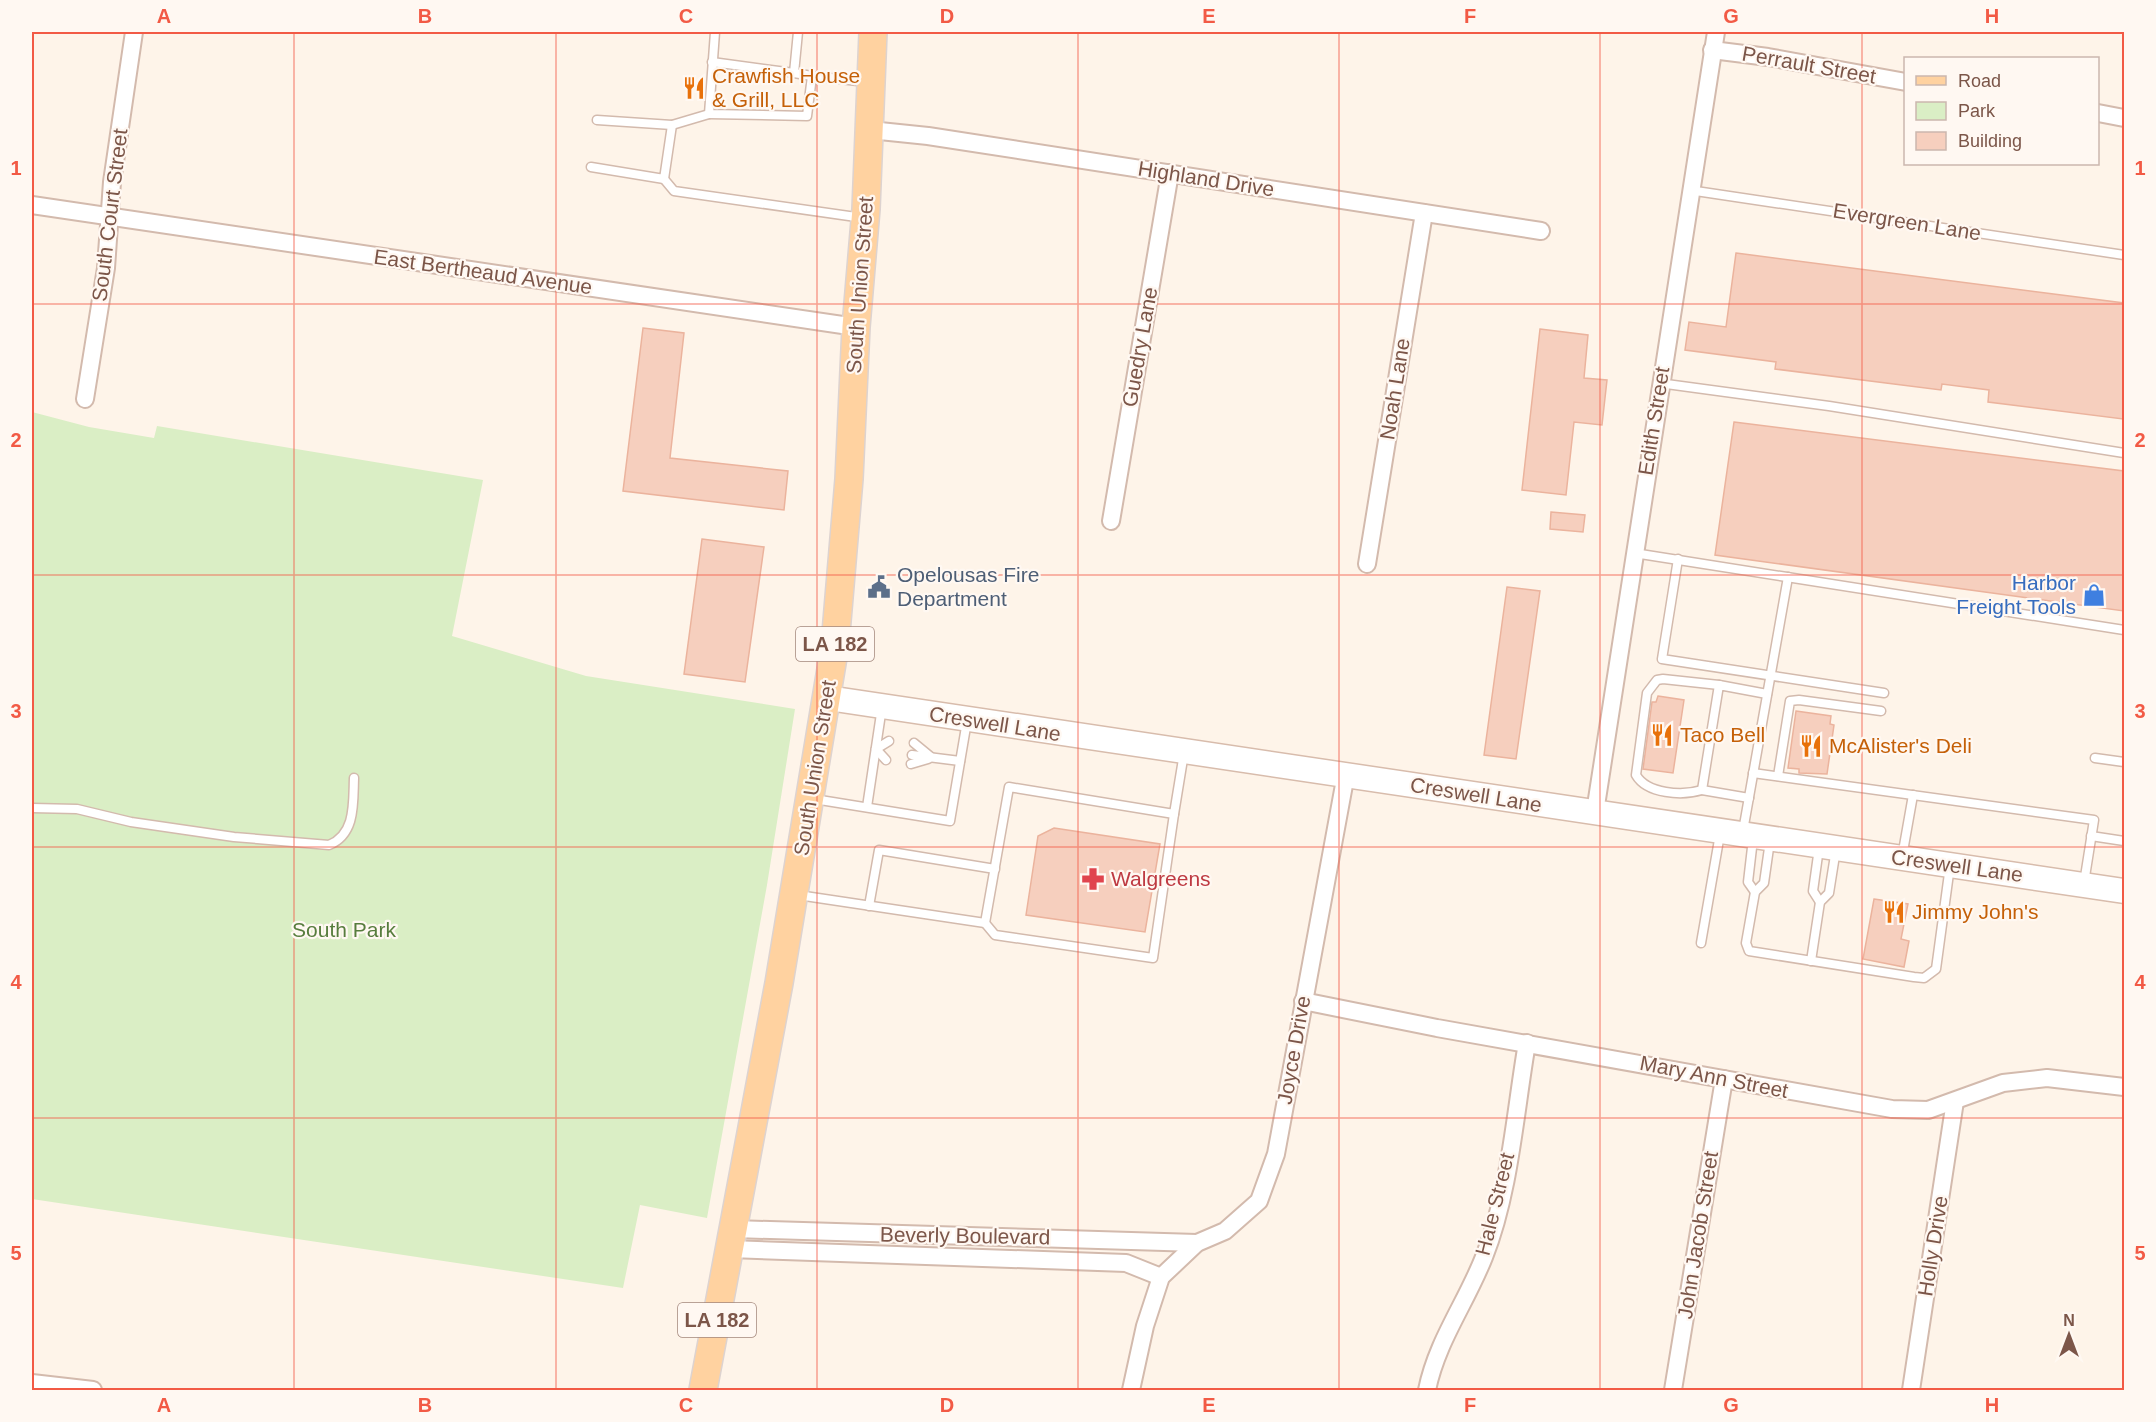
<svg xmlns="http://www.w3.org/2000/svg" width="2156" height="1422" font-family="Arial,sans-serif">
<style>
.green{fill:#daeec5}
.building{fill:#f6cfbe;stroke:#ebb39d;stroke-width:1.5}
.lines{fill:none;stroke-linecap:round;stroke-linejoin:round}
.service-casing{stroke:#d3baad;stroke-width:11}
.minor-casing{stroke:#d3baad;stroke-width:20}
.secondary-casing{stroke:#d8bcac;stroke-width:27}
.primary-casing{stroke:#ddd3d0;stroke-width:30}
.service{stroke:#fff;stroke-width:8}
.minor{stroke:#fff;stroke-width:16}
.secondary{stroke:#fff;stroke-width:24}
.primary{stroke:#ffd2a0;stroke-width:27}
.grid{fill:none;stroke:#f25a45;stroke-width:1.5;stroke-opacity:0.55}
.labels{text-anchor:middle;stroke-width:4.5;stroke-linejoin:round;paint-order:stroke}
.shield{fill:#fff8f2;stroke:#a3877c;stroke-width:1.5}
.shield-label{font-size:20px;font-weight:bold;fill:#7c5649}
.street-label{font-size:21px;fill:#7c5649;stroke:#fff8f2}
.food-label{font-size:21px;fill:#c56008;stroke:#fff8f2;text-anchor:start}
.service-label{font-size:21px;fill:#4e5e75;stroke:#fff8f2;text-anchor:start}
.shop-label{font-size:21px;fill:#366cbe;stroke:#fff8f2;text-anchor:end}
.health-label{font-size:21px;fill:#be3a42;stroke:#fff8f2;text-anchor:start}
.park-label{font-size:21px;fill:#577d3d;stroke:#fff8f2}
.neatline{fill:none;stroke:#f25a45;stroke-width:2}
.grid-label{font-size:20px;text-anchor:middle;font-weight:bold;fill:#f25a45}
</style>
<rect width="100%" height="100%" fill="#fef4e9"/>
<polygon class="green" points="32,412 89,427 154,438 157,426 483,480 452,636 586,676 795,709 767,885 707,1218 640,1205 623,1288 32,1199"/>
<g class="building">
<polygon points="1736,253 2124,303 2123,419 1988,402 1989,390 1942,384 1941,390 1775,369 1776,362 1685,350 1689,322 1726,327"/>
<polygon points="643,328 684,333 670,458 788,471 784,510 623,491"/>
<polygon points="1540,329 1588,335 1584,378 1607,380 1602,425 1574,422 1566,495 1522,490"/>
<polygon points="1734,422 2124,471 2124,611 1715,555"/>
<polygon points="1551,512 1585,515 1583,532 1550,529"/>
<polygon points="702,539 764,547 745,682 684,674"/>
<polygon points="1507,587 1540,591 1516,759 1484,755"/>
<polygon points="1658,696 1684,700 1673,773 1643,769 1652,702 1656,702"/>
<polygon points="1796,711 1831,716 1830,724 1834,725 1827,774 1799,773 1799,769 1788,768"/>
<polygon points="1054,828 1160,844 1145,932 1026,915 1038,836"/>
<polygon points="1874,899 1908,904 1901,939 1909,941 1904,967 1863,959"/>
</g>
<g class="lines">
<g class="service-casing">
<g id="service">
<polyline points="715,32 709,114 807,116 812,76 867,82"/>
<polyline points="712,62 794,73 798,32"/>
<polyline points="794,73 812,76"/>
<polyline points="597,120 672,125 709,114"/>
<polyline points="591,167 664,179 672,125"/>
<polyline points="664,179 674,191 863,218"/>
<polyline points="1689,190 2124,255"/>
<polyline points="1659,383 1829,406 2124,453"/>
<polyline points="1634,553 2124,630"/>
<polyline points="1678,559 1662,659 1884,693"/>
<polyline points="914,743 931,757"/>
<polyline points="876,749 889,741"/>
<polyline points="876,749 886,760"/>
<polyline points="912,755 960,761"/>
<polyline points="2095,758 2124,762"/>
<polyline points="911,764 928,759"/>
<polyline points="1753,773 2094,820 2084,883"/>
<polyline points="1778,776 1790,701 1799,700 1881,711"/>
<path d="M1702,790C1682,796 1647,794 1636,775L1647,693L1657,680L1663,679L1719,685"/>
<polyline points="1749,798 1702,790 1719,685 1767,694"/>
<polyline points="814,799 950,821 967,721"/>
<polyline points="867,807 882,707"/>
<path d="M32,808L77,809L131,822L234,837L329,845C356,834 353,803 354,778"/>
<polyline points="1743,831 1788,577"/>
<polyline points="2091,836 2124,841"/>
<polyline points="1753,839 1748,882 1755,892"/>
<polyline points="1770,841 1764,883 1755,892 1746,943 1749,951 1914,977 1924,978 1936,969 1950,866"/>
<polyline points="1819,848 1813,891 1820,902"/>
<polyline points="1902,857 1913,795"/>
<polyline points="798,895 985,923 1009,787 1174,814 1184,753"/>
<polyline points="869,906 879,850 995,869"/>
<polyline points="985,923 995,935 1153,958 1174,814"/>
<polyline points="1701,943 1720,834"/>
<polyline points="1811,961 1820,902 1829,893 1836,849"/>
</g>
</g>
<g class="minor-casing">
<g id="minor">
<polyline points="1712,50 1768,57 1906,82"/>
<polyline points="2098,113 2124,118"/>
<polyline points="870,130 928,136 1541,231"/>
<polyline points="32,205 856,327"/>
<polyline points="85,399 106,268 112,182 134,32"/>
<polyline points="1111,521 1170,173"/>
<polyline points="1367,564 1424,213"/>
<polyline points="1595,812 1716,32"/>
<polyline points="1303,1001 1437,1028 1892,1109 1928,1110 2003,1083 2047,1078 2124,1087"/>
<polyline points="734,1229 1197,1243"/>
<polyline points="730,1249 1126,1263 1161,1277"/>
<polyline points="32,1383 93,1390"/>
<polyline points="1131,1390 1145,1326 1161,1277 1197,1243 1225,1231 1259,1201 1276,1154 1346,774"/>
<path d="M1427,1390C1437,1341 1466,1303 1484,1257C1510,1192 1515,1112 1527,1043"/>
<polyline points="1673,1390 1724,1079"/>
<polyline points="1911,1390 1955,1101"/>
</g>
</g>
<g class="secondary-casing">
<polyline id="secondary" points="828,698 2124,891"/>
</g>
<g class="primary-casing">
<polyline id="primary" points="703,1390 779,983 835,645 849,479 856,327 866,209 873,32"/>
</g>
<use href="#service" class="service"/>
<use href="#minor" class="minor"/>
<use href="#secondary" class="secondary"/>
<use href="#primary" class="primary"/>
</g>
<path class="grid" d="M294,32V1390M556,32V1390M817,32V1390M1078,32V1390M1339,32V1390M1600,32V1390M1862,32V1390M32,304H2124M32,575H2124M32,847H2124M32,1118H2124"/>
<defs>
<g id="restaurant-bare" transform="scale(1.8)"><path d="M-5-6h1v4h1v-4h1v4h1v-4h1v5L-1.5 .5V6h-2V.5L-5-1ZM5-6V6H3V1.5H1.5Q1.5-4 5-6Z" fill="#e8710a" stroke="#fff8f2" stroke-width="2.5" paint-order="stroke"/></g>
<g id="civic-bare" transform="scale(1.8)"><path d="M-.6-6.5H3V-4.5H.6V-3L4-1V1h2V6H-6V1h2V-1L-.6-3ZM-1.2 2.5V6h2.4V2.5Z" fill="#5c6f8a" stroke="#fff8f2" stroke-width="2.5" paint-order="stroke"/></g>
<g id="shop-bare" transform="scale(1.8)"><path d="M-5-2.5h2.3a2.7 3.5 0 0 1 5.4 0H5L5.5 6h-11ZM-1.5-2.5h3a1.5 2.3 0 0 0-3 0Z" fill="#3f7fe0" stroke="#fff8f2" stroke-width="2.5" paint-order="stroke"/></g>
<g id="pharmacy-bare" transform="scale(1.8)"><path d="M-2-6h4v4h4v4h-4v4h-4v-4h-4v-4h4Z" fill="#e0444e" stroke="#fff8f2" stroke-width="2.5" paint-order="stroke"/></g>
</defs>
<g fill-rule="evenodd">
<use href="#restaurant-bare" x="694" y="88"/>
<use href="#civic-bare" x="879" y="587"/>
<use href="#shop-bare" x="2094" y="595"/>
<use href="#restaurant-bare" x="1662" y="735"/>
<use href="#restaurant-bare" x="1811" y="746"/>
<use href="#pharmacy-bare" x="1093" y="879"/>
<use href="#restaurant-bare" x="1894" y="912"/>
</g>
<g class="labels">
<g class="shield">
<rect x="796" y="627" width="78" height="34" rx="4.5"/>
<rect x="678" y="1303" width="78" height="34" rx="4.5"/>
</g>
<g class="shield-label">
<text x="835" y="651">LA 182</text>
<text x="717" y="1327">LA 182</text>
</g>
<g class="street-label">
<text transform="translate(1809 65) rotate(10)" y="7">Perrault Street</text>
<text transform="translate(1206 179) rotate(9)" y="7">Highland Drive</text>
<text transform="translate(110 215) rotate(-83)" y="7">South Court Street</text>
<text transform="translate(1907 222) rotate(9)" y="7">Evergreen Lane</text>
<text transform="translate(483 272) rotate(8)" y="7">East Bertheaud Avenue</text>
<text transform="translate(860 285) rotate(-86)" y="7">South Union Street</text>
<text transform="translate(1140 347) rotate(-80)" y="7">Guedry Lane</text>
<text transform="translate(1395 389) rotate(-81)" y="7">Noah Lane</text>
<text transform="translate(1654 421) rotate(-81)" y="7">Edith Street</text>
<text transform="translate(995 724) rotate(9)" y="7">Creswell Lane</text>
<text transform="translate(815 768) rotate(-81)" y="7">South Union Street</text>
<text transform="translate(1476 795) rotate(9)" y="7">Creswell Lane</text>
<text transform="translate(1957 866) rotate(8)" y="7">Creswell Lane</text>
<text transform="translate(1294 1050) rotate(-80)" y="7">Joyce Drive</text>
<text transform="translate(1714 1077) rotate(11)" y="7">Mary Ann Street</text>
<text transform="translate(1495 1204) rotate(-76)" y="7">Hale Street</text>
<text transform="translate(1698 1235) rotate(-81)" y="7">John Jacob Street</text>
<text transform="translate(965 1236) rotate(1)" y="7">Beverly Boulevard</text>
<text transform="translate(1933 1246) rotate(-81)" y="7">Holly Drive</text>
</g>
<g class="food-label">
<text x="712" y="83">Crawfish House<tspan x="712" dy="24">&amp; Grill, LLC</tspan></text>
<text x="1680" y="742">Taco Bell</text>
<text x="1829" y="753">McAlister's Deli</text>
<text x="1912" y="919">Jimmy John's</text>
</g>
<g class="service-label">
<text x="897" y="582">Opelousas Fire<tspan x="897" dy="24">Department</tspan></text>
</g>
<g class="shop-label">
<text x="2076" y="590">Harbor<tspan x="2076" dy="24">Freight Tools</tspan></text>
</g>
<g class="health-label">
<text x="1111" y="886">Walgreens</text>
</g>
<g class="park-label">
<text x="344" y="937">South Park</text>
</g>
</g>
<rect width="2156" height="1422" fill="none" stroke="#fff8f2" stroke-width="66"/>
<rect x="1904" y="57" width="195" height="108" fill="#fff8f2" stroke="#cbb7ae" stroke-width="1.5"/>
<rect x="1916" y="76" width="30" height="9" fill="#ffd2a0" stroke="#cbb7ae" stroke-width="1.5"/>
<text x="1958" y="87" font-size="18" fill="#7c5649">Road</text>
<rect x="1916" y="102" width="30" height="18" fill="#daeec5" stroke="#cbb7ae" stroke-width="1.5"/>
<text x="1958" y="117" font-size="18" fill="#7c5649">Park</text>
<rect x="1916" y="132" width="30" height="18" fill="#f6cfbe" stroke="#cbb7ae" stroke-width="1.5"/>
<text x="1958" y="147" font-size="18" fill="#7c5649">Building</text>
<g transform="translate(2069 1335)" stroke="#fff8f2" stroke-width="4.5" paint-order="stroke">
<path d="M0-4.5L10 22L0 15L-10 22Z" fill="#7c5649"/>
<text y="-9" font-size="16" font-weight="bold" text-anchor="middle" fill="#7c5649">N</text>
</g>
<rect x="33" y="33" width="2090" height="1356" class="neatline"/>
<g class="grid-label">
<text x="164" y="23">A</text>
<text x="425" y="23">B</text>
<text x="686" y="23">C</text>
<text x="947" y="23">D</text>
<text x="1209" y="23">E</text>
<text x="1470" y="23">F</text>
<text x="1731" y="23">G</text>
<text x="1992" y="23">H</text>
<text x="16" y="175">1</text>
<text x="2140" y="175">1</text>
<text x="16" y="447">2</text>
<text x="2140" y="447">2</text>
<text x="16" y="718">3</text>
<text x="2140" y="718">3</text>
<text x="16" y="989">4</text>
<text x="2140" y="989">4</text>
<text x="16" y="1260">5</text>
<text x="2140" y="1260">5</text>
<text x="164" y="1412">A</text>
<text x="425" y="1412">B</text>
<text x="686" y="1412">C</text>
<text x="947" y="1412">D</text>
<text x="1209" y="1412">E</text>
<text x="1470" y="1412">F</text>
<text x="1731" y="1412">G</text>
<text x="1992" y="1412">H</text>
</g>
</svg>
